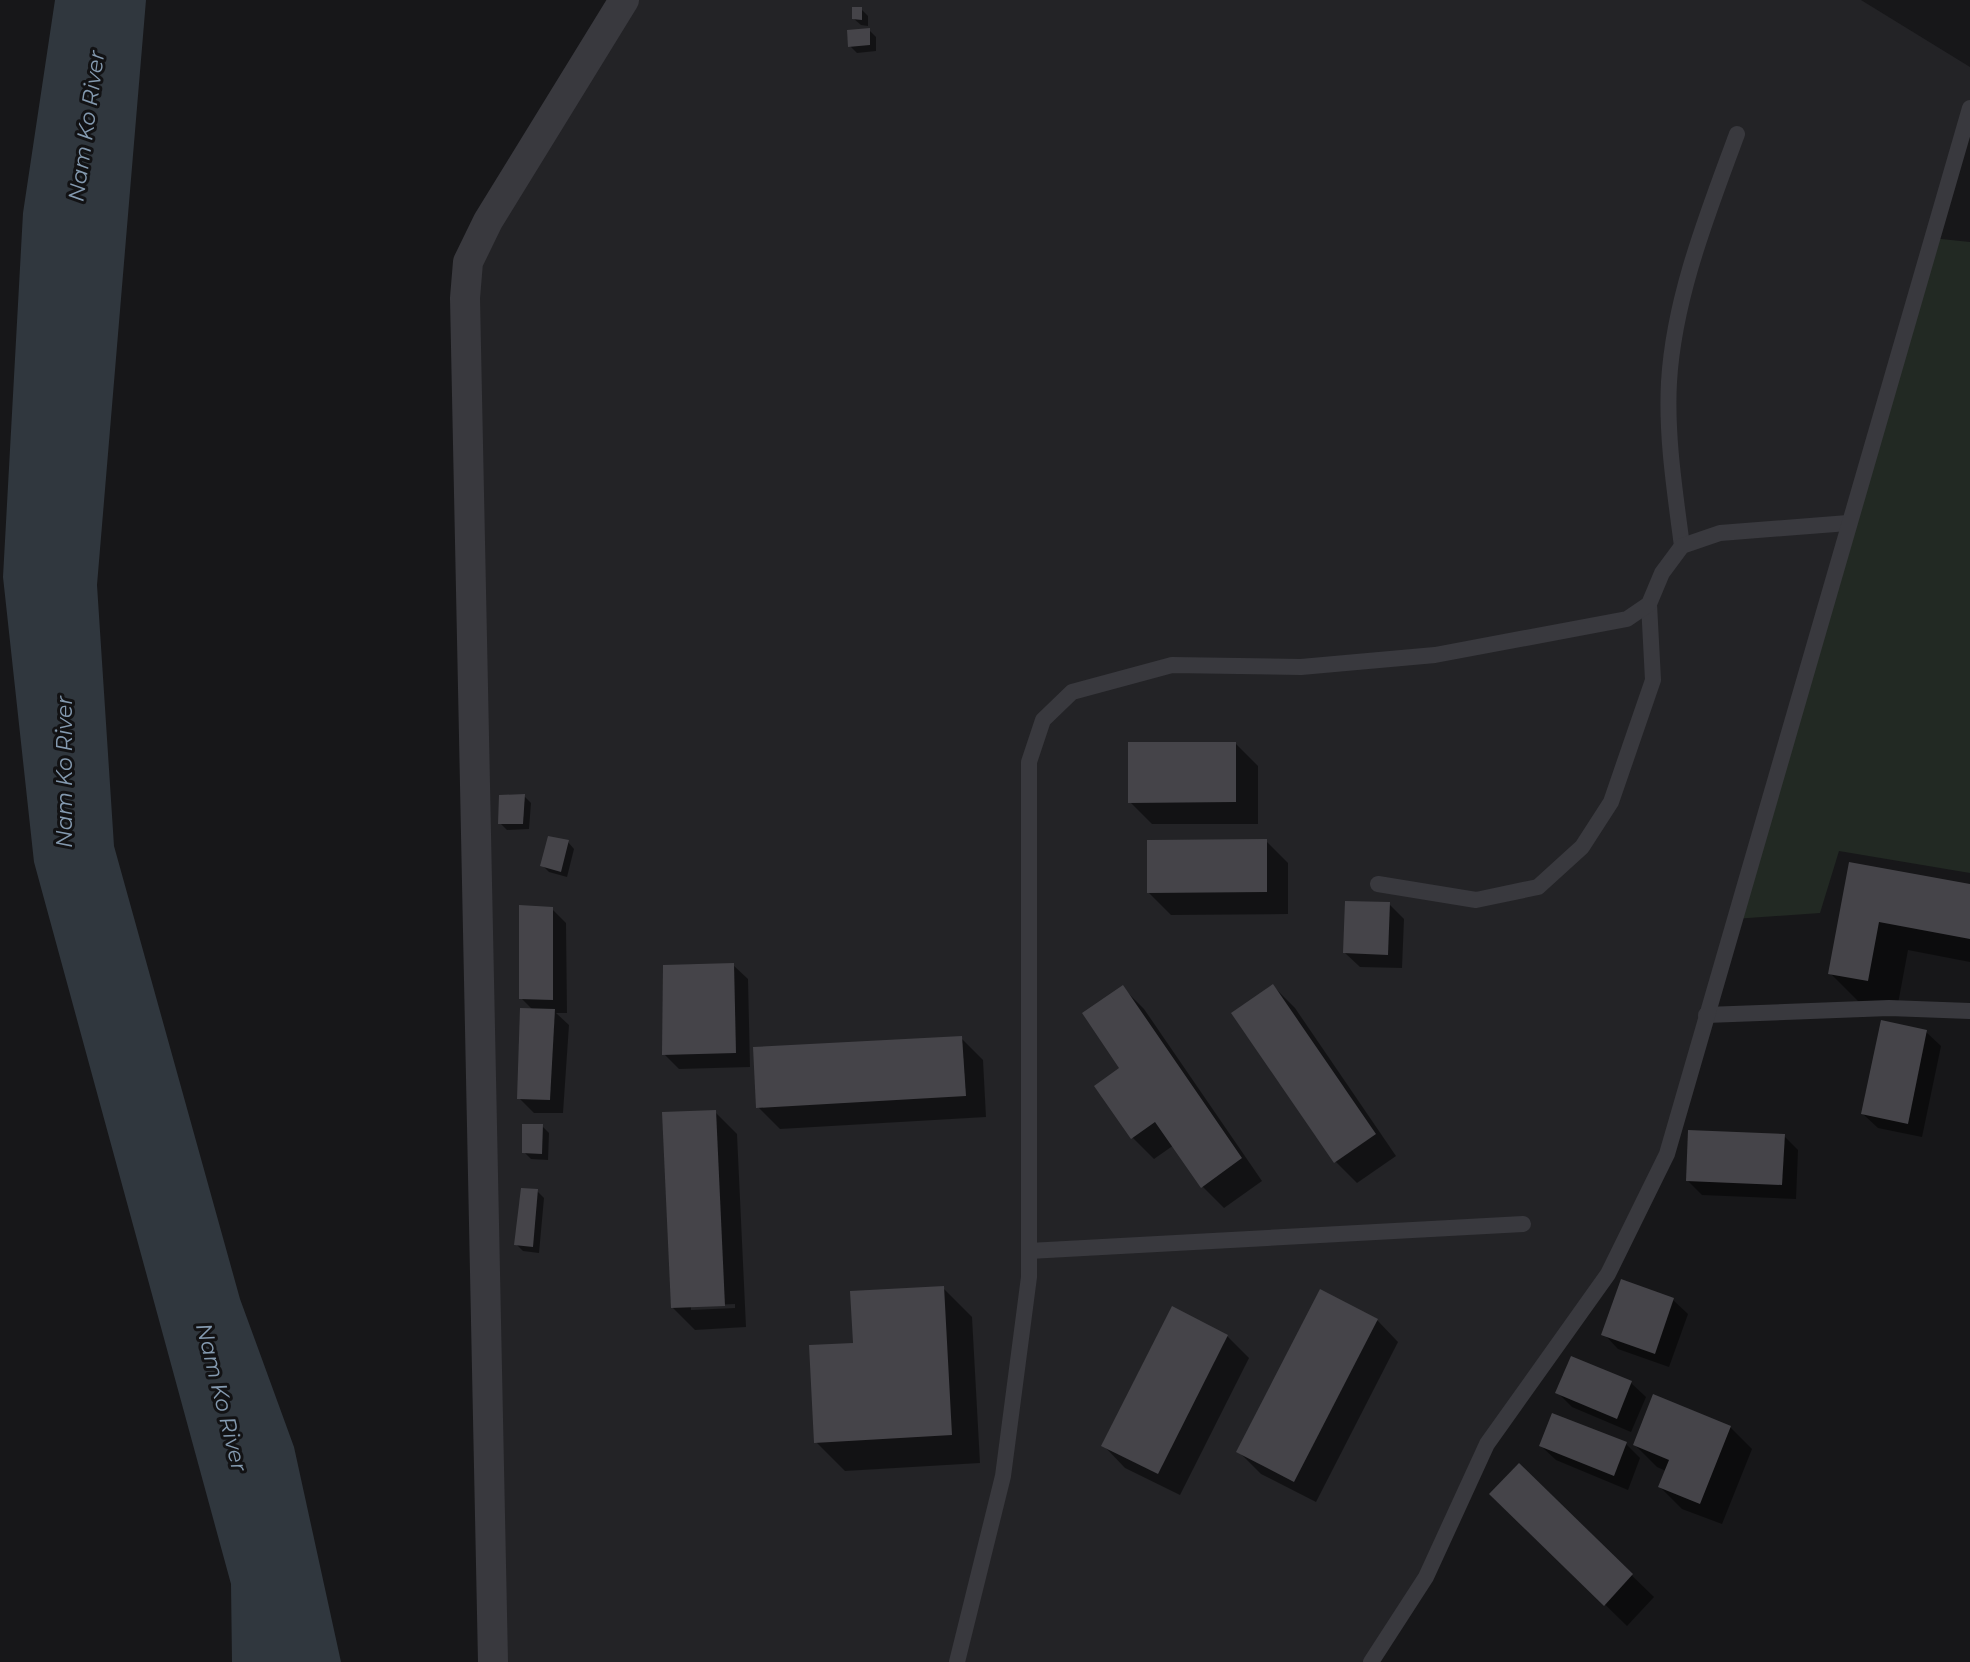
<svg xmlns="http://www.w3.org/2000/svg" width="1970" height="1662" font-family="Montserrat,sans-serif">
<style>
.built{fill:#232326}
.green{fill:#222923}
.water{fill:#30373e}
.shadow{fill:#0007;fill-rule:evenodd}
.building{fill:#454449}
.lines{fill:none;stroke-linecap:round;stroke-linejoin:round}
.service{stroke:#39393e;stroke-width:16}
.minor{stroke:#39393e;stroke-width:30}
.labels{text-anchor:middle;stroke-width:6;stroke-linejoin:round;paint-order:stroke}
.water-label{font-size:22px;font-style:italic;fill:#849ab0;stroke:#121214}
</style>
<rect width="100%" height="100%" fill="#171719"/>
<polygon class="built" points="632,0 1861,0 1970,67 1970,108 1667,1154 1608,1274 1487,1444 1426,1577 1371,1662 493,1662 465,298 488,221"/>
<polygon class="green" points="1932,238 1970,242 1970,873 1839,851 1820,913 1734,919"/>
<polygon class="water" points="55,0 146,0 97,585 114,846 240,1299 294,1447 341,1662 232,1662 231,1584 34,862 3,577 23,213"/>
<g class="shadow">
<polygon points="861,9 868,16 868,26 861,25 854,19"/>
<polygon points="869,30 876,37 876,51 857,53 850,46"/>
<polygon points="1236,744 1258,766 1258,824 1152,824 1130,802"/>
<polygon points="524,796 531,803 529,829 507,830 500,823"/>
<polygon points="1266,841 1288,863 1288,914 1171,915 1149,893"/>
<polygon points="568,842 574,849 567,877 549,872 542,865"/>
<polygon points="1851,864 1970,886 1970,962 1908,950 1897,1009 1859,1002 1830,973"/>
<polygon points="1389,904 1404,919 1402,968 1360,967 1345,953"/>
<polygon points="552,909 566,923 567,1013 556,1013 569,1025 563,1113 534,1113 519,1098 533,1010 521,998"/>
<polygon points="733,965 748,979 750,1067 679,1069 664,1054"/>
<polygon points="1273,986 1295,1008 1396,1156 1357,1183 1335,1161"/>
<polygon points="1122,987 1144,1009 1262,1181 1224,1208 1202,1186 1174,1145 1154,1159 1132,1137 1122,1069"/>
<polygon points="1926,1032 1941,1046 1922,1137 1878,1128 1863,1114"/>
<polygon points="961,1038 983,1060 986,1117 780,1129 758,1107"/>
<path d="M715,1112L737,1134L746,1327L695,1330L673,1308ZM735,1304V1308L691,1310V1306Z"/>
<polygon points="542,1126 549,1133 548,1160 531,1159 524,1152"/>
<polygon points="1784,1136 1798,1150 1796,1199 1702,1195 1688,1181"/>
<polygon points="537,1191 544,1198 539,1253 523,1251 516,1244"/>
<polygon points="943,1288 972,1317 980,1463 845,1471 816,1442 855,1344"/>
<polygon points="1673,1300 1688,1314 1669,1367 1618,1349 1604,1334"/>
<polygon points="1377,1320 1398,1342 1316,1502 1261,1474 1239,1452"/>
<polygon points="1227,1336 1249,1358 1180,1495 1125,1468 1104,1446"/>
<polygon points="1631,1383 1646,1397 1631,1432 1572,1407 1557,1392"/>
<polygon points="1730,1427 1752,1449 1722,1524 1682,1509 1660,1487 1666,1471 1657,1467 1635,1445"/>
<polygon points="1626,1444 1640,1458 1628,1490 1556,1460 1541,1446"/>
<polygon points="1519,1466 1654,1597 1627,1626 1492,1494"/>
</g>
<g class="building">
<polygon points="852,7 862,7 862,20 852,19"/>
<polygon points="870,28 870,45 848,47 847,30"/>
<polygon points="1128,742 1236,742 1236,802 1128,803"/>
<polygon points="525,794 523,824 498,824 499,795"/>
<polygon points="548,836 569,840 561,872 540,866"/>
<polygon points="1267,839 1267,892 1147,893 1147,840"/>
<polygon points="1849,862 1970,884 1970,939 1879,922 1868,981 1828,974"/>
<polygon points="1345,901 1390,902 1388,955 1343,953"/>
<polygon points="519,905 553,907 553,1000 519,999"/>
<polygon points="734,963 736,1053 662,1055 663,965"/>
<polygon points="1273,984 1376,1134 1334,1163 1231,1013"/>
<polygon points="1123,985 1242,1158 1201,1188 1155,1122 1131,1139 1094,1086 1119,1068 1082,1013"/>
<polygon points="520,1008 555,1009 550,1100 517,1099"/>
<polygon points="1881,1020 1927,1030 1908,1124 1861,1114"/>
<polygon points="962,1036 966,1096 756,1108 753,1047"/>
<polygon points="716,1110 725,1306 671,1308 662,1112"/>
<polygon points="522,1124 543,1124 542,1154 522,1153"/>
<polygon points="1688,1130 1785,1134 1782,1185 1686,1181"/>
<polygon points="521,1188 538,1189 533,1247 514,1245"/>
<polygon points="1621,1279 1674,1298 1655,1354 1601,1335"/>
<polygon points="944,1286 952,1435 814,1443 809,1345 853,1343 850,1291"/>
<polygon points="1320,1289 1378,1319 1294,1482 1236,1452"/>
<polygon points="1172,1306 1228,1335 1158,1474 1101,1446"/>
<polygon points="1571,1356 1632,1381 1617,1419 1555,1393"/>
<polygon points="1653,1394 1731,1426 1700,1504 1658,1487 1669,1460 1633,1445"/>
<polygon points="1552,1413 1627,1442 1614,1476 1539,1446"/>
<polygon points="1519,1463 1633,1574 1604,1606 1489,1494"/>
</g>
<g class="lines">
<g class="service">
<path d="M1682,546C1675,492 1666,436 1669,382C1674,297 1708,213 1737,134"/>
<polyline points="1378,884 1476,900 1538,887 1582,847 1611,802 1653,680 1649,604"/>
<polyline points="1706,1015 1889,1008 1970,1011"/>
<polyline points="1029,1251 1523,1224"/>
<polyline points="957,1662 1003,1476 1029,1277 1029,762 1043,720 1072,692 1172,665 1301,667 1435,655 1627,619 1649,604 1662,573 1682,546 1720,533 1848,523"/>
<polyline points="1371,1662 1426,1577 1487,1444 1608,1274 1667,1154 1970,108"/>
</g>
<polyline class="minor" points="493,1662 465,298 468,262 488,221 624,0"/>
</g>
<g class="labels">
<g class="water-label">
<text transform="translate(86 126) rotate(-82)" y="8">Nam Ko River</text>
<text transform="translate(64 772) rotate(-90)" y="8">Nam Ko River</text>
<text transform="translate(222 1397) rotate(76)" y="8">Nam Ko River</text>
</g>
</g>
</svg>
